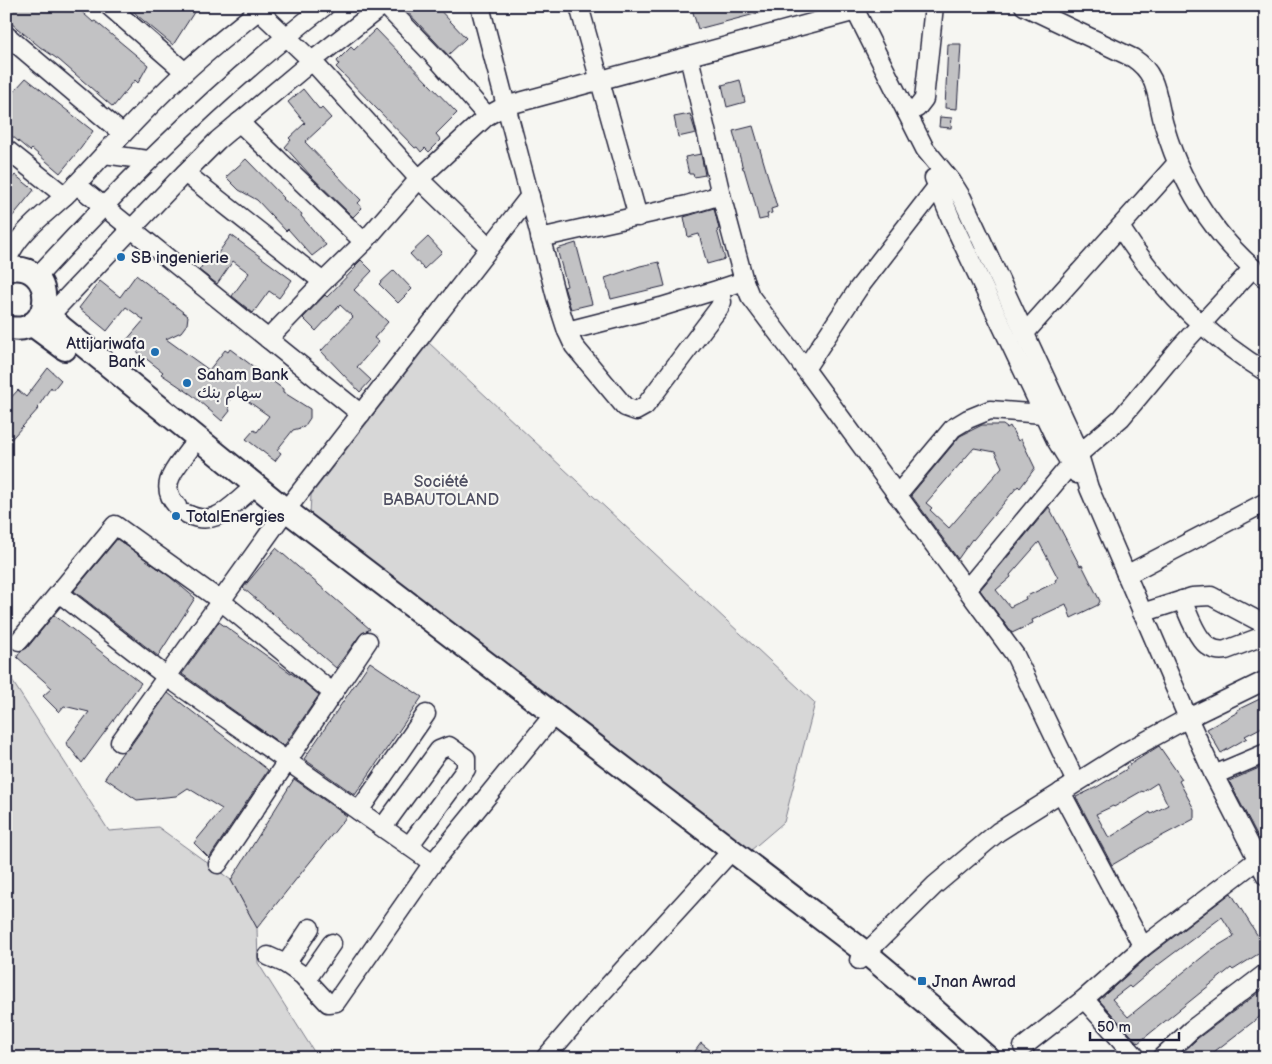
<svg xmlns="http://www.w3.org/2000/svg" width="1272" height="1064" font-family="'Balsamiq Sans','Playpen Sans Arabic',sans-serif">
<style>
.green{fill:#d7d7d7;stroke:#7c7c89}
.building{fill:#c2c2c4;stroke:#22223b;fill-rule:evenodd}
.lines{fill:none;stroke-linecap:round;stroke-linejoin:round}
.minor-casing{stroke:#22223b;stroke-width:21}
.major-casing{stroke:#22223b;stroke-width:26}
.minor{stroke:#f6f6f2;stroke-width:18}
.major{stroke:#f6f6f2;stroke-width:22}
.poi-dot{fill:#1f6fb2;stroke:#f6f6f2;stroke-width:2}
.labels{text-anchor:middle;stroke-width:4.5;stroke-linejoin:round;paint-order:stroke}
.poi-label{font-size:16px;fill:#22223b;stroke:#f6f6f2;text-anchor:start}
.park-label{font-size:16px;fill:#4f4f62;stroke:#f6f6f2}
</style>
<rect width="100%" height="100%" fill="#f6f6f2"/>
<filter id="ink" filterUnits="userSpaceOnUse"><feTurbulence type="fractalNoise" baseFrequency=".02" numOctaves="2"/><feDisplacementMap in="SourceGraphic" scale="10" xChannelSelector="R" yChannelSelector="G"/><feConvolveMatrix kernelMatrix="1 2 1 2 8 2 1 2 1" color-interpolation-filters="sRGB"/></filter>
<g filter="url(#ink)">
<g class="green">
<polygon points="429,343 815,703 784,822 750,851 310,514 311,495"/>
<polygon points="6,673 7,673 109,831 158,827 231,880 257,928 258,963 318,1058 6,1058"/>
</g>
<g class="building">
<polygon points="6,6 75,6 93,22 95,21 148,65 138,83 135,80 113,107 59,60 40,47 6,19"/>
<polygon points="129,6 198,6 173,45 138,16"/>
<polygon points="402,6 436,6 466,38 448,55"/>
<polygon points="701,6 774,6 774,9 698,29 692,9"/>
<polygon points="376,29 457,113 436,134 441,140 429,152 425,148 421,152 417,147 415,148 336,67 339,64 337,61 351,47 354,50"/>
<polygon points="948,44 961,44 957,109 945,108"/>
<polygon points="26,78 93,131 81,148 60,173 32,149 30,151 6,131 6,100"/>
<polygon points="740,80 745,102 727,107 722,85"/>
<polygon points="303,89 320,110 322,108 331,118 305,142 361,200 358,203 362,208 353,217 310,175 285,147 291,140 289,138 305,123 288,102"/>
<polygon points="690,114 696,133 678,137 674,117"/>
<polygon points="940,117 952,118 951,128 939,127"/>
<polygon points="753,126 777,207 771,209 772,213 767,214 768,218 759,220 752,192 751,193 744,169 743,169 733,131"/>
<polygon points="701,154 705,175 694,177 693,174 689,174 685,157"/>
<polygon points="246,159 284,198 283,199 302,214 301,216 326,245 312,256 288,229 286,231 257,200 239,190 226,177"/>
<polygon points="15,175 34,190 12,217 6,212 6,186"/>
<polygon points="714,208 719,229 717,230 725,259 707,264 699,234 688,237 684,217"/>
<polygon points="231,235 292,280 279,298 269,291 253,313 232,296 249,273 233,261 217,284 199,270 212,253 216,256"/>
<polygon points="428,237 442,252 424,269 410,254"/>
<polygon points="576,243 592,304 571,309 564,287 567,286 557,249"/>
<polygon points="361,260 372,271 354,290 388,322 374,338 379,342 357,367 371,380 360,392 321,351 353,317 340,305 316,331 303,318 325,295 327,297 356,267 355,266"/>
<polygon points="659,262 665,286 611,299 605,278 640,266"/>
<polygon points="394,270 412,289 398,303 379,284"/>
<polygon points="136,275 188,316 187,324 181,332 166,339 209,370 225,350 228,352 230,349 283,389 283,392 310,409 310,418 304,427 293,430 277,450 281,453 275,461 246,439 254,430 257,432 269,416 235,392 227,404 230,411 222,421 192,395 161,374 163,372 125,342 144,320 126,307 107,331 79,308 100,281 120,297"/>
<polygon points="48,368 61,380 53,390 51,387 38,407 39,408 6,445 6,403 18,390 26,397"/>
<path d="M982,425H1003L1007,428L1010,426L1018,441L1021,439L1035,468L1020,488L1018,486L973,540L972,539L958,559L911,495L960,436ZM974,448L995,452L1002,467L949,528L930,510L932,508L926,503Z"/>
<path d="M1049,507L1080,566L1082,565L1100,601L1098,605L1071,618L1066,604L1032,620L1033,623L1012,633L980,590ZM1039,542L1058,578L1055,580L1056,582L1025,597L1026,599L1010,607L996,590L1011,577L1010,575Z"/>
<polygon points="117,539 170,577 195,598 158,656 74,591"/>
<polygon points="276,548 370,629 360,635 336,668 243,588"/>
<polygon points="54,615 141,683 82,763 66,743 89,712 64,706 59,712 43,696 52,688 17,657 21,651 27,648"/>
<polygon points="219,622 302,681 319,695 284,746 182,674"/>
<polygon points="370,662 422,697 355,795 304,759"/>
<polygon points="168,693 268,770 209,858 194,843 222,809 188,788 176,796 137,800 105,778 123,752 129,748"/>
<polygon points="1266,696 1266,725 1245,736 1247,738 1221,753 1207,729 1238,712 1237,710"/>
<path d="M1159,746L1182,779L1179,781L1194,809V819L1160,837L1112,865L1076,797L1097,787L1127,769L1126,767ZM1157,783L1168,805L1151,814L1150,812L1109,838L1096,814L1113,806L1114,807L1142,791L1143,792Z"/>
<polygon points="1266,765 1266,852 1229,781"/>
<polygon points="294,779 347,816 257,928 231,880"/>
<path d="M1231,893L1266,949L1233,970L1231,968L1138,1043L1099,1000L1150,955ZM1222,917L1234,936L1211,950L1128,1017L1112,999L1129,986L1131,988L1158,965Z"/>
<polygon points="1266,987 1266,1012 1206,1058 1177,1058 1198,1038"/>
<polygon points="701,1043 720,1058 690,1058"/>
</g>
<g class="lines">
<g class="minor-casing">
<g id="minor">
<polyline points="109,6 185,72"/>
<polyline points="254,6 312,61 419,179 489,247"/>
<polyline points="386,6 439,61 487,116"/>
<polyline points="480,6 556,297 567,331 574,346 625,407 636,411 645,406 719,308 722,302 720,289 744,281"/>
<polyline points="579,6 638,217"/>
<polyline points="853,6 925,149 952,182 962,198 1075,442 1089,488 1188,718 1214,775 1266,876"/>
<path d="M1024,6L1133,58C1159,75 1156,98 1164,125C1169,142 1175,159 1183,175C1202,215 1231,251 1266,279"/>
<polyline points="6,35 123,134"/>
<polyline points="689,57 721,195 744,281 750,296 805,369"/>
<polyline points="907,113 917,108 924,99 934,6"/>
<polyline points="239,122 364,242"/>
<polyline points="6,149 65,196"/>
<polyline points="104,154 148,160"/>
<polyline points="185,173 323,282"/>
<polyline points="946,175 858,289 805,369 1015,655 1076,782"/>
<polyline points="934,178 951,219 1056,440 1077,474"/>
<polyline points="76,184 361,414"/>
<path d="M1120,227C1158,287 1205,335 1266,372"/>
<polyline points="540,238 687,205 721,195"/>
<path d="M6,264C15,234 46,214 68,193C106,153 143,110 185,72C210,49 237,28 264,6"/>
<path d="M37,277C126,180 220,87 325,6"/>
<polyline points="49,316 177,181 218,140 312,61 382,6"/>
<polyline points="567,331 661,307 720,289"/>
<polyline points="1024,334 1177,163"/>
<polyline points="268,339 323,282 364,242 419,179 487,116 505,106 856,11"/>
<polyline points="897,495 953,428 968,419 990,410 1043,414"/>
<path d="M177,506C157,485 176,468 189,450"/>
<path d="M187,514C213,527 227,510 246,494"/>
<polyline points="1126,575 1266,502"/>
<polyline points="967,589 1080,453 1121,418 1181,346 1253,268"/>
<polyline points="59,593 167,677 433,863"/>
<path d="M1182,600C1191,619 1200,655 1226,650L1266,635"/>
<polyline points="1142,613 1192,597 1211,596 1266,625"/>
<polyline points="19,641 115,525 221,601 333,693"/>
<polyline points="120,742 286,510 530,196"/>
<polyline points="1214,775 1266,753"/>
<polyline points="1061,792 1143,947"/>
<polyline points="359,811 426,714"/>
<polyline points="383,827 439,750 449,746 466,758 466,769 409,846"/>
<polyline points="218,864 368,641"/>
<polyline points="268,956 286,964 302,975 328,1003 336,1002 433,863 547,723"/>
<polyline points="859,960 935,885 998,832 1124,753 1188,718 1266,680"/>
<polyline points="286,964 310,928"/>
<polyline points="307,979 332,943"/>
<polyline points="1084,999 1137,1058"/>
<polyline points="1023,1047 1084,999 1143,947 1257,860"/>
<polyline points="545,1058 588,1008 725,858"/>
<polyline points="1161,1058 1191,1030 1266,973"/>
</g>
</g>
<g class="major-casing">
<g id="major">
<path d="M6,270C58,257 56,341 6,327"/>
<polyline points="43,310 61,327 286,510 866,953 932,1008 988,1058"/>
<polyline points="31,324 65,349"/>
</g>
</g>
<use href="#minor" class="minor"/>
<use href="#major" class="major"/>
</g>
</g>
<g class="poi-dot">
<circle cx="121" cy="257" r="5"/>
<circle cx="155" cy="352" r="5"/>
<circle cx="187" cy="383" r="5"/>
<circle cx="176" cy="516" r="5"/>
<rect x="917" y="976" width="10" height="10" rx="2.5"/>
</g>
<g class="labels">
<g class="poi-label">
<text x="131" y="263">SB ingenierie</text>
<text x="145" y="349" text-anchor="end">Attijariwafa<tspan x="145" dy="18">Bank</tspan></text>
<text x="197" y="380">Saham Bank<tspan x="197" dy="18">سهام بنك</tspan></text>
<text x="186" y="522">TotalEnergies</text>
<text x="932" y="987">Jnan Awrad</text>
</g>
<g class="park-label">
<text x="441" y="487">Société<tspan x="441" dy="18">BABAUTOLAND</tspan></text>
</g>
</g>
<rect width="1272" height="1064" fill="none" stroke="#f6f6f2" stroke-width="25"/>
<rect x="12" y="12" width="1247" height="1039" fill="none" stroke="#22223b" stroke-width="2" filter="url(#ink)"/>
<path d="M1090 1032v8h89v-8" fill="none" stroke="#22223b" stroke-width="2.5"/>
<text x="1097" y="1032" font-size="15" fill="#22223b" stroke="#f6f6f2" stroke-width="4" paint-order="stroke">50 m</text>
</svg>
